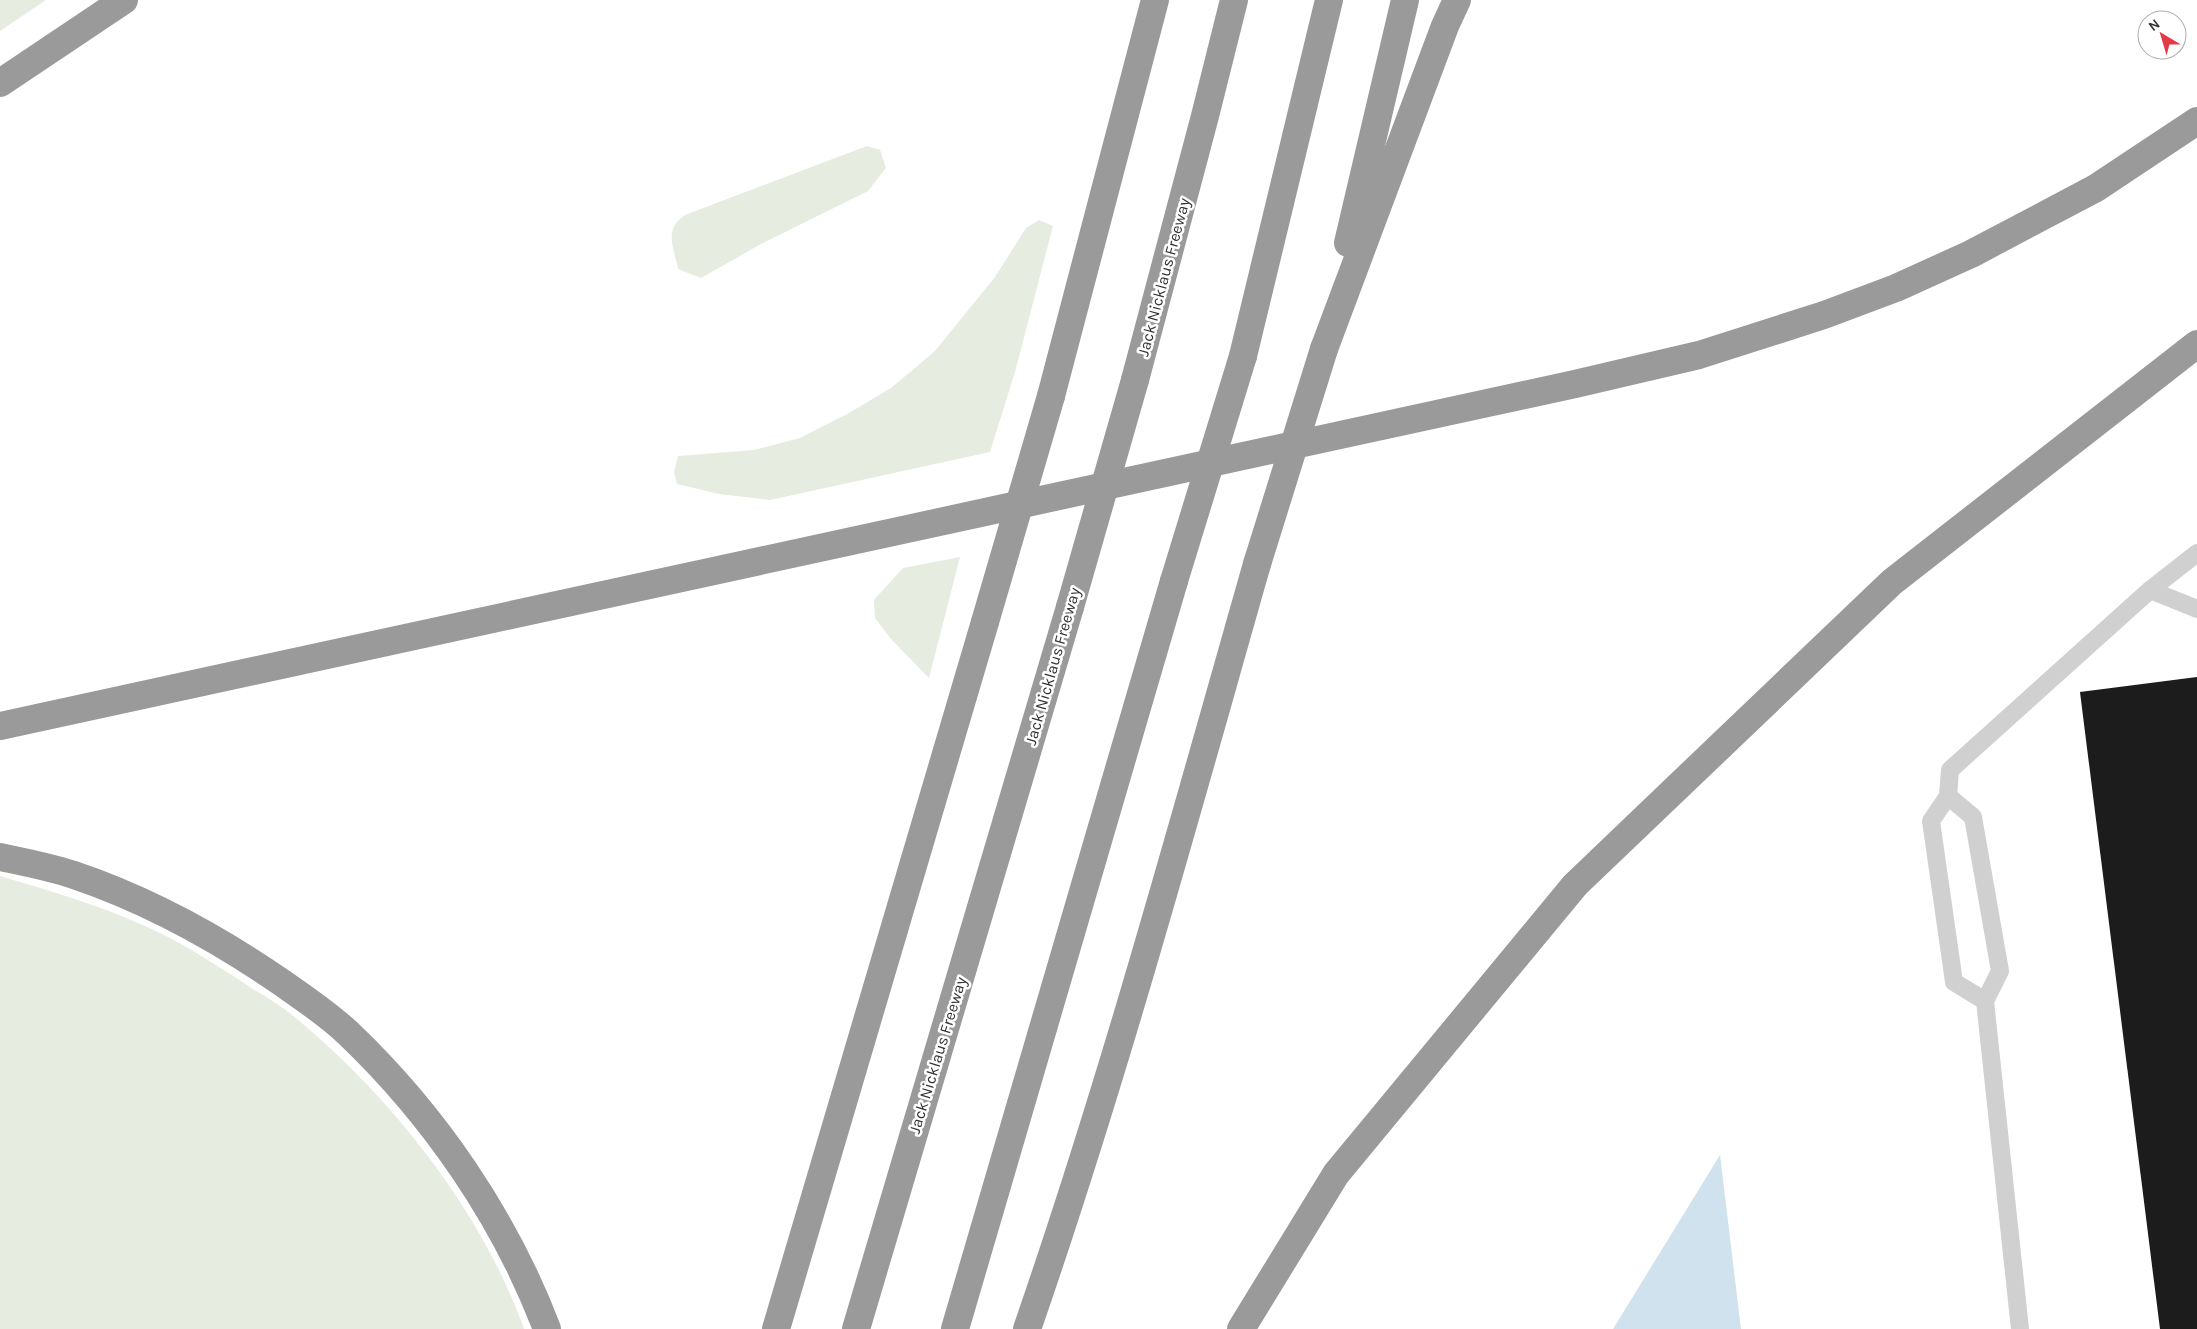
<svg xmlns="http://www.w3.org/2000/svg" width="2197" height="1329" font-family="Karla,sans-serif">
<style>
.green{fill:#e6ecdf}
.water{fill:#cfe2ee}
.building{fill:#1a1a1a;filter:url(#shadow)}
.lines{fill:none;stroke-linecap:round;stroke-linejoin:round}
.lane{stroke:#d0d0d0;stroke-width:18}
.highway{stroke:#9a9a9a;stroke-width:28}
.highway-bridge{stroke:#9a9a9a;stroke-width:28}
.labels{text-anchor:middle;stroke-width:5;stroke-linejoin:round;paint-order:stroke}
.street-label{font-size:16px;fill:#333;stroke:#fff}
</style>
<defs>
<filter id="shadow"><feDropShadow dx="4.5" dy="4.5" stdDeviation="0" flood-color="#0004"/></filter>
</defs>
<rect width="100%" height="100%" fill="#fff"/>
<g class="green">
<polygon points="0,0 46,0 0,31"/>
<path d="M867,146L880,150L886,168L868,191L761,244L701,278L678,269C674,247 663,230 685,215Z"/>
<polygon points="1039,220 1053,226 1015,372 990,452 770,500 719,494 677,484 674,472 678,456 754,450 800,438 849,413 891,388 935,351 995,277 1026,228"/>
<polygon points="960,557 929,678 891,639 875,618 874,600 903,568"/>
<path d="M0,876C58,893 116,910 170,938C198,953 226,971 253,989C266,997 279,1005 291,1014C388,1093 482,1210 524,1329H0Z"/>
</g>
<polygon class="water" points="1720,1155 1741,1329 1613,1329"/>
<polygon class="building" points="2197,677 2197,1329 2160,1329 2080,692"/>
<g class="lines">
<g class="lane">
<polyline points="2150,590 2197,609"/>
<polyline points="1948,796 1973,817 2000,971 1985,1001 2020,1329"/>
<polyline points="1985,1001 1954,982 1931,821 1948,796 1950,770 2150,590 2197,553"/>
</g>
<g class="highway">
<polyline points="0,83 124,0"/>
<polyline points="1348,243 1405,0"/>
<polyline points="1324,349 1445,26 1457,0"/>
<polyline points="1243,356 1329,0"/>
<polyline points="1135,380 1205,116 1234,0"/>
<polyline points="1051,396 1155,0"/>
<polyline points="0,726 1575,384 1699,355 1824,315 1896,288 1971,254 2096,188 2197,121"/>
<path d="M0,857C24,862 50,867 74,875C148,900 217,938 281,982C304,998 328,1014 348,1033C434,1115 505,1218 547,1329"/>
<polyline points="776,1329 985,622"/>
<polyline points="856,1329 1070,607"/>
<polyline points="955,1329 1174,581"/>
<path d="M1027,1329C1114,1078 1184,820 1257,564"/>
<polyline points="1241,1329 1336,1174 1575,885 1892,582 2197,344"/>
</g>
<g class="highway-bridge">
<polyline points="1257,564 1324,349"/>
<polyline points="1174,581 1243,356"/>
<polyline points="1070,607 1135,380"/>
<polyline points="985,622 1051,396"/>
</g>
</g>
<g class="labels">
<g class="street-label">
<text transform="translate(1163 277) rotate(-75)" y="6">Jack Nicklaus Freeway</text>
<text transform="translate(1052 666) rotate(-74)" y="6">Jack Nicklaus Freeway</text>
<text transform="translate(937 1055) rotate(-73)" y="6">Jack Nicklaus Freeway</text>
</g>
</g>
<g transform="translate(2162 35) rotate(322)"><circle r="24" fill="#ffffff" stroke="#adadad"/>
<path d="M0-4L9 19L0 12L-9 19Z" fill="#e63946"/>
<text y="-8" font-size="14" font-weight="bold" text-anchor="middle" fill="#333333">N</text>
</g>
</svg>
